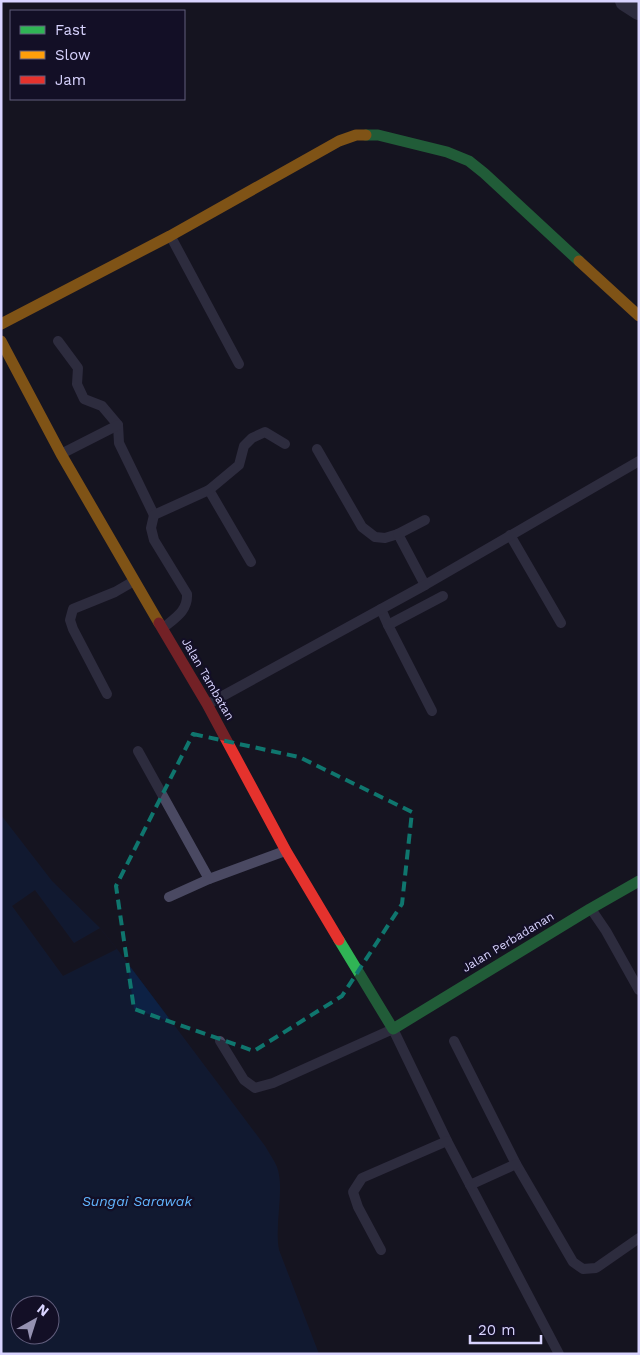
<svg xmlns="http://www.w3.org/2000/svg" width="640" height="1355" font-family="'Work Sans',sans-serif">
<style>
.water{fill:#0d2144;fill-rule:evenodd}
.pier{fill:#161421}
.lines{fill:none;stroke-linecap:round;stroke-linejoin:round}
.lane{stroke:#4a4962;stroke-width:10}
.street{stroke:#4a4962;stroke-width:20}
.fast{stroke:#30b455;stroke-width:11}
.slow{stroke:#ff9f0a;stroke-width:11}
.jam{stroke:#e5322d;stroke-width:11}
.marked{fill:none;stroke:#0f766e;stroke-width:4;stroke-dasharray:10 6;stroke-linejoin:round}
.labels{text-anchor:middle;stroke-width:4.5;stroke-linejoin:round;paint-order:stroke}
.street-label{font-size:12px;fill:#d9d4ff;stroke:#130f26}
.water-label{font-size:14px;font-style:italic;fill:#62b6ff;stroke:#130f26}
</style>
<rect width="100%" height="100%" fill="#161421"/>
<path class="water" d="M1,815L52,881L100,928L117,949L265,1146C269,1153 274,1160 277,1167C285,1189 274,1224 279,1250L319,1354H1ZM20,1305H50V1335H20Z"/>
<polygon class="pier" points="35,890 74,943 100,928 117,949 63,976 12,906"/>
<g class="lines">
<g class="lane">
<polyline points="171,237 239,364"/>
<polyline points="58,341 78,368 77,384 84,399 102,406 118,425 119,443 154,515"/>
<polyline points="317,449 362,527 375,537 385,538 398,534 425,585"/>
<polyline points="61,454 118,425"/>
<polyline points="209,490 251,562"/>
<polyline points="398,534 425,520"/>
<polyline points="510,535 561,623"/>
<polyline points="381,609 388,625 432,711"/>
<polyline points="388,625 443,596"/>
<path d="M163,628C175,618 188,611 187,594L154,540L151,528L154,515L209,490L239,465L244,446L252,438L265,432L285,444"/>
<polyline points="107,694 73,629 70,620 73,609 115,592 134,581"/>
<polyline points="208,704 425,585 639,461"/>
<polyline points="138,751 209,879"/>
<polyline points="169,897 209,879 285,851"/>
<polyline points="591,909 606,931 639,990"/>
<polyline points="220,1041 244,1080 255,1088 273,1083 393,1029 447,1141 559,1354"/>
<polyline points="454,1041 516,1164 573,1262 583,1269 596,1268 639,1238"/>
<polyline points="470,1185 516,1164"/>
<polyline points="381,1250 358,1207 353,1192 362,1178 447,1141"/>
</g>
<polyline class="street" points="625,1 639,10"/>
<g class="fast">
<polyline points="366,135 378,135 447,152 469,161 484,173 579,261"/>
<polyline points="339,940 393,1029 590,909 639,881"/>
</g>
<g class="slow">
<polyline points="579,261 639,316"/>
<polyline points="1,324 170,236 339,141 356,135 366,135"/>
<polyline points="1,341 61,454 159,623"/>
</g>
<polyline class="jam" points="159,623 207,704 286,851 339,940"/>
</g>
<path d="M0 0H640V1355H0ZM193,734L299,757L412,812L402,904L342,996L254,1051L134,1009L116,886Z" fill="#161421" fill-opacity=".55" fill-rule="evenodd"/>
<path class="marked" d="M193,734L299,757L412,812L402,904L342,996L254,1051L134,1009L116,886Z"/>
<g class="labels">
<g class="street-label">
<text transform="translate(208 679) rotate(60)" y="4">Jalan Tambatan</text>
<text transform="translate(508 942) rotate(-31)" y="4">Jalan Perbadanan</text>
</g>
<g class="water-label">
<text x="137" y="1206">Sungai Sarawak</text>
</g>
</g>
<rect width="640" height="1355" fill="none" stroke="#d9d4ff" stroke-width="5"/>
<rect x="10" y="10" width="175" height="90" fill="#130f26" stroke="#625e7d"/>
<rect x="20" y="26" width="25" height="8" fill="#30b455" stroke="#625e7d"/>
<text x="55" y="35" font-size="15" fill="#d9d4ff">Fast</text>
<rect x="20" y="51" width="25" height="8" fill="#ff9f0a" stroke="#625e7d"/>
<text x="55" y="60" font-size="15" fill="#d9d4ff">Slow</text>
<rect x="20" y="76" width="25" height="8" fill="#e5322d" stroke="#625e7d"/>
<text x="55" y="85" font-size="15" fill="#d9d4ff">Jam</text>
<g transform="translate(35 1320) rotate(39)"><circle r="24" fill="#130f26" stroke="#625e7d"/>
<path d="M0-4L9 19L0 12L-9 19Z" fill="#9591b1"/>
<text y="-8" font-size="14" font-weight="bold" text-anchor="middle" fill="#d9d4ff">N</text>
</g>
<path d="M470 1335v8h71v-8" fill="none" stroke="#d9d4ff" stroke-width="2.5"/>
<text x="478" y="1335" font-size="15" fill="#d9d4ff" stroke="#130f26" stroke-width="4" paint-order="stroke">20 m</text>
</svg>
